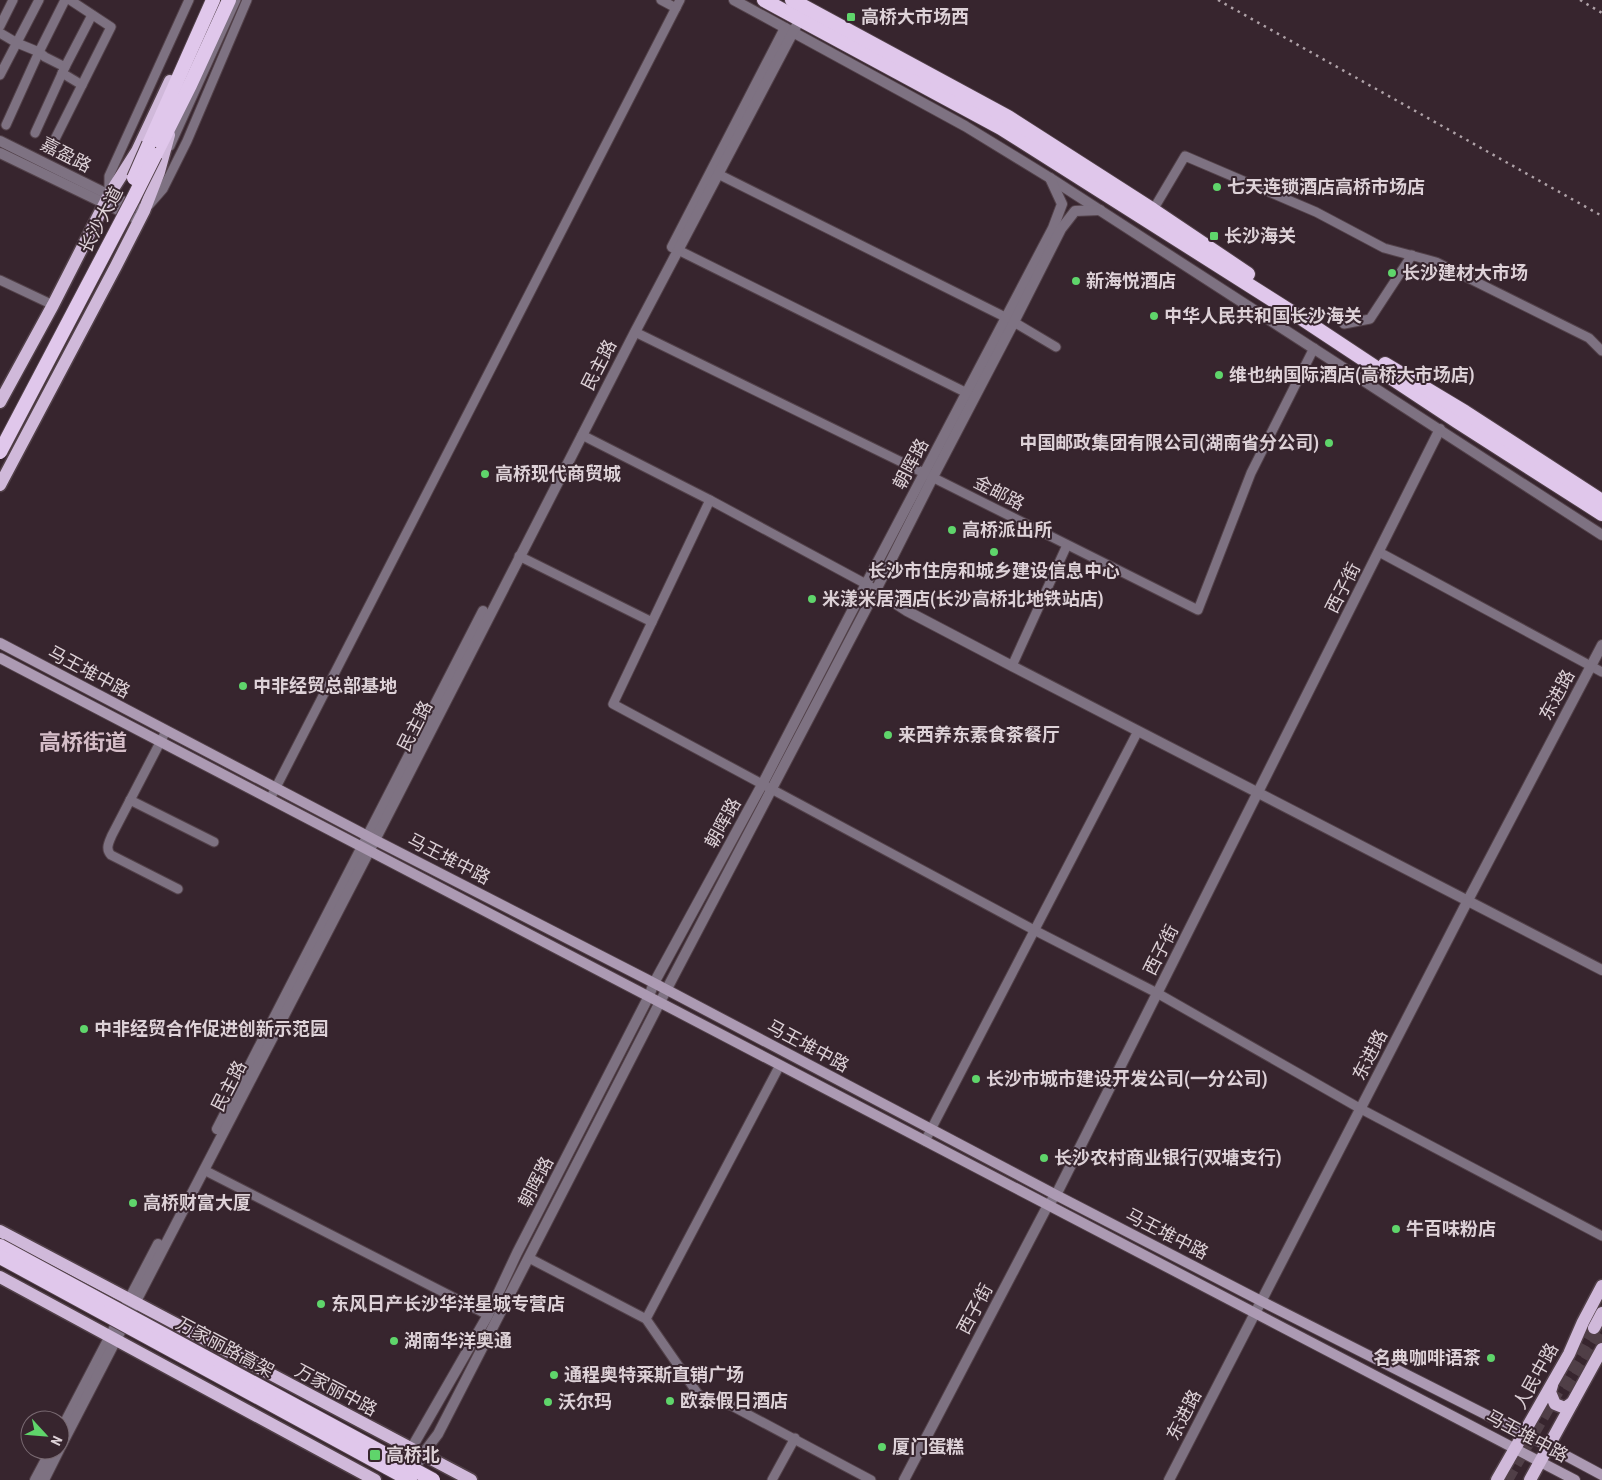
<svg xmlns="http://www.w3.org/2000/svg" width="1602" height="1480" font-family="'Roboto Condensed','Noto Sans SC',sans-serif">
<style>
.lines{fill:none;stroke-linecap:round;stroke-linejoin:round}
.primary-tunnel{stroke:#503f47;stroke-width:12;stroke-dasharray:12 6;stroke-linecap:butt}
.minor-casing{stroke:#524149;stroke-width:11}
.tertiary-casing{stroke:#524149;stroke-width:12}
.secondary-casing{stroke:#524149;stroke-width:12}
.primary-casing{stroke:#524149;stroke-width:15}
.trunk-casing{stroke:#524149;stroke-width:16}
.minor{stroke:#7e7282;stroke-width:9}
.tertiary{stroke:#7e7282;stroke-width:10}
.secondary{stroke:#ac9ab3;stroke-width:10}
.primary{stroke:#d0b9da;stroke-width:12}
.trunk{stroke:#e0c7eb;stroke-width:14}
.rail{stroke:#aea1a7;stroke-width:2.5;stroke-dasharray:2.5 5;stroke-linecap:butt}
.trunk-bridge-casing{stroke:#524149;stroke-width:16;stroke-linecap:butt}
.trunk-bridge{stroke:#e0c7eb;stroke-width:14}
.poi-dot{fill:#5fd56b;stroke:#37252e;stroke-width:2}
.labels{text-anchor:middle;stroke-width:4;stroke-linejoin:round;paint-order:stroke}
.poi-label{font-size:18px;font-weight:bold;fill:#ddd1d7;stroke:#37252e;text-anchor:start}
.street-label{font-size:18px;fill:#ddd1d7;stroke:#37252e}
.district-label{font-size:22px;font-weight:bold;fill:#d5bdc8;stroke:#37252e}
</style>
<rect width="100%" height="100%" fill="#37252e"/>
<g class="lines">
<g class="primary-tunnel">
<polyline points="1568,1391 1602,1333"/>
<polyline points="1507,1480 1594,1328"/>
</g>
<g class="minor-casing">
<g id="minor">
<polyline points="661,0 676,8"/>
<polyline points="0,26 13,0"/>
<polyline points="0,33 17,43 39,52 45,57 65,67"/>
<polyline points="62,73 82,85"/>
<polyline points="0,75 39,0"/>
<polyline points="6,125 39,52 65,0"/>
<polyline points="35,133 65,67 92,15"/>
<polyline points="52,145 111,27 70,0"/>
<polyline points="170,146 236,0"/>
<polyline points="718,174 1007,318 1056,347"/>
<polyline points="109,195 109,176 189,0"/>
<polyline points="149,205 163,189 187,141 247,0"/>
<polyline points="1153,210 1185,156 1316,212 1384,248 1436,262 1589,338 1602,351"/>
<polyline points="678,250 967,393"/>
<polyline points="0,280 53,305"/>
<polyline points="1344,324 1370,319 1412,255"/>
<polyline points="635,332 924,473 1198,610 1251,473 1314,348"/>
<polyline points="582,435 710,500 866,584"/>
<polyline points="710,500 613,704 1034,930 1157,993 1361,1109 1602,1236"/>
<polyline points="1379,552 1602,672"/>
<polyline points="519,556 652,622"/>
<polyline points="1012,666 1067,545"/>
<path d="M166,731L112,835C109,842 105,849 111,855L178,889"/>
<polyline points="270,799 680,0"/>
<polyline points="130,800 214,842"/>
<polyline points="925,1141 1138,731"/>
<polyline points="204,1170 488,1315"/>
<polyline points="529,1258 646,1319 698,1394 707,1399 732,1406 871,1480"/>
<polyline points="646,1319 780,1065"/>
<polyline points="772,1480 795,1438"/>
</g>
</g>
<g class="tertiary-casing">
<g id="tertiary">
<polyline points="734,0 965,126 1050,178 1602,535"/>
<polyline points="0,141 109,195 144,211"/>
<polyline points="0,153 139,220"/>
<polyline points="672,247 785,28"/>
<polyline points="870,587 907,611 1012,666 1602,970"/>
<polyline points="217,1129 483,611"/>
<polyline points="60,1432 158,1244"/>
<polyline points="60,1448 375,840 635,332 800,19"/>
<polyline points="401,1469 411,1449 488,1315 517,1253 649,996 654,983 763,783 866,584 1053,228 1062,204 1050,178"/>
<polyline points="412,1475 422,1455 438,1434 660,1002 875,592 933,477 1014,322 1061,229 1075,211 1100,210"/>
<polyline points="35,1480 51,1450"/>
<polyline points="44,1480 59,1450"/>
<polyline points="904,1480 1048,1205 1056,1195 1440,429"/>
<polyline points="1169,1480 1467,902 1602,645"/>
</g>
</g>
<g class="secondary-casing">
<g id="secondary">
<polyline points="0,643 375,840 654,983 1056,1195 1261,1301 1548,1446 1602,1475"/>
<polyline points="0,658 1575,1480"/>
</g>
</g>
<g class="primary-casing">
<g id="primary">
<polyline points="0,402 53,305 109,195 137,151 170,81"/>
<polyline points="0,485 116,266 144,211 159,172 169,135"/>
<polyline points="0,1231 471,1480"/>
<polyline points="0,1277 375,1480"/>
<polyline points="1594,1328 1602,1313"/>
<polyline points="1552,1385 1550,1392 1555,1404 1565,1408 1572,1403"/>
<polyline points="1497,1480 1569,1354 1583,1322 1602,1286"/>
<polyline points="1530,1480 1602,1349"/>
</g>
</g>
<g class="trunk-casing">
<g id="trunk">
<polyline points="764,0 1001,128 1301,318 1458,422 1602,514"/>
<polyline points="792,0 1008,117 1153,210 1248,274"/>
<polyline points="149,144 213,0"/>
<polyline points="155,155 190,85 229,0"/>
<polyline points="1385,364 1465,412 1602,501"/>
</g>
</g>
<use href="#minor" class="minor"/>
<use href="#tertiary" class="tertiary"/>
<use href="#secondary" class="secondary"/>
<use href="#primary" class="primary"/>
<use href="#trunk" class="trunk"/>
<g class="rail">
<polyline points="1218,0 1602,216"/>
<polyline points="1580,0 1602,13"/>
</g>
<g class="trunk-bridge-casing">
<g id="trunk-bridge">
<polyline points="134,178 149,144"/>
<polyline points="0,452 133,199 155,155"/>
<polyline points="0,1246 433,1480"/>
<polyline points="0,1257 410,1480"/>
</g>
</g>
<use href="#trunk-bridge" class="trunk-bridge"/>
</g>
<g class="poi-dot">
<rect x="846" y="12" width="10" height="10" rx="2.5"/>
<circle cx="1217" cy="187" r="5"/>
<rect x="1209" y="231" width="10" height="10" rx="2.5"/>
<circle cx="1392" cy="273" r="5"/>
<circle cx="1076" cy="281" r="5"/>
<circle cx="1154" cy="316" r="5"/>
<circle cx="1219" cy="375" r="5"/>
<circle cx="1329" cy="443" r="5"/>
<circle cx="485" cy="474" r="5"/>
<circle cx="952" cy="530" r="5"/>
<circle cx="994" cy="552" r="5"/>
<circle cx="812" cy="599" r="5"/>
<circle cx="243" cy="686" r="5"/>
<circle cx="888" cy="735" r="5"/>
<circle cx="84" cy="1029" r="5"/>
<circle cx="976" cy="1079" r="5"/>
<circle cx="1044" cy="1158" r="5"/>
<circle cx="133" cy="1203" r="5"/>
<circle cx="1396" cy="1229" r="5"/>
<circle cx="321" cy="1304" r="5"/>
<circle cx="394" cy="1341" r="5"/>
<circle cx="1491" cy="1358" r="5"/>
<circle cx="554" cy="1375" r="5"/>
<circle cx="670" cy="1401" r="5"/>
<circle cx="548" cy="1402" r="5"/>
<circle cx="882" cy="1447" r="5"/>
<rect x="369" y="1449" width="12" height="12" rx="2.5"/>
</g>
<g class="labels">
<g class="poi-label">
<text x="861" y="23">高桥大市场西</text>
<text x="1227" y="193">七天连锁酒店高桥市场店</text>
<text x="1224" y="242">长沙海关</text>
<text x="1402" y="279">长沙建材大市场</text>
<text x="1086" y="287">新海悦酒店</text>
<text x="1164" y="322">中华人民共和国长沙海关</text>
<text x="1229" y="381">维也纳国际酒店(高桥大市场店)</text>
<text x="1319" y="449" text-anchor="end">中国邮政集团有限公司(湖南省分公司)</text>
<text x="495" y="480">高桥现代商贸城</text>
<text x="962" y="536">高桥派出所</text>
<text x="994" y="577" text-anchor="middle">长沙市住房和城乡建设信息中心</text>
<text x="822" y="605">米漾米居酒店(长沙高桥北地铁站店)</text>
<text x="253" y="692">中非经贸总部基地</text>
<text x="898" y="741">来西养东素食茶餐厅</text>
<text x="94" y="1035">中非经贸合作促进创新示范园</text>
<text x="986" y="1085">长沙市城市建设开发公司(一分公司)</text>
<text x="1054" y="1164">长沙农村商业银行(双塘支行)</text>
<text x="143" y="1209">高桥财富大厦</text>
<text x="1406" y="1235">牛百味粉店</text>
<text x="331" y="1310">东风日产长沙华洋星城专营店</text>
<text x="404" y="1347">湖南华洋奥通</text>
<text x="1481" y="1364" text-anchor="end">名典咖啡语茶</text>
<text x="564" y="1381">通程奥特莱斯直销广场</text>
<text x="680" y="1407">欧泰假日酒店</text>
<text x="558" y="1408">沃尔玛</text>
<text x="892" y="1453">厦门蛋糕</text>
<text x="386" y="1461">高桥北</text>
</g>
<g class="street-label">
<text transform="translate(66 155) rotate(27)" y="6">嘉盈路</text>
<text transform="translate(101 220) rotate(-62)" y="6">长沙大道</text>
<text transform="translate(599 365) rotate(-63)" y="6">民主路</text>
<text transform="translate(911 464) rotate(-62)" y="6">朝晖路</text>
<text transform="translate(999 493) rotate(27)" y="6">金邮路</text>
<text transform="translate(1343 588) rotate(-63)" y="6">西子街</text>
<text transform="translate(89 672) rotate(28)" y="6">马王堆中路</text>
<text transform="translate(1557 695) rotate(-62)" y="6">东进路</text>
<text transform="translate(415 726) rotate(-63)" y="6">民主路</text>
<text transform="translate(723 823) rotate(-61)" y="6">朝晖路</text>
<text transform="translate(449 859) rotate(27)" y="6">马王堆中路</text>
<text transform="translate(1161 950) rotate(-63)" y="6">西子街</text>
<text transform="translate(808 1046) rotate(28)" y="6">马王堆中路</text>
<text transform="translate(1370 1055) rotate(-63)" y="6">东进路</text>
<text transform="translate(229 1086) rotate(-63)" y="6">民主路</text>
<text transform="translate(536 1182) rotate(-63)" y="6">朝晖路</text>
<text transform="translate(1167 1234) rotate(27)" y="6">马王堆中路</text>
<text transform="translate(975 1309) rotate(-62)" y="6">西子街</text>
<text transform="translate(225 1347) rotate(28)" y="6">万家丽路高架</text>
<text transform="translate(1536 1376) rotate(-61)" y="6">人民中路</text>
<text transform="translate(336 1390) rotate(28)" y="6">万家丽中路</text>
<text transform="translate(1184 1415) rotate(-63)" y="6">东进路</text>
<text transform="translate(1527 1436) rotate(28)" y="6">马王堆中路</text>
</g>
<g class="district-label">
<text x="83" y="750">高桥街道</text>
</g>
</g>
<g transform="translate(45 1435) rotate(116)"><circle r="24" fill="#37252e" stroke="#796a72"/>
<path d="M0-4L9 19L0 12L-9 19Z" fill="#5fd56b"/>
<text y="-8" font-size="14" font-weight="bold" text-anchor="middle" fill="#ddd1d7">N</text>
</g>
</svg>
